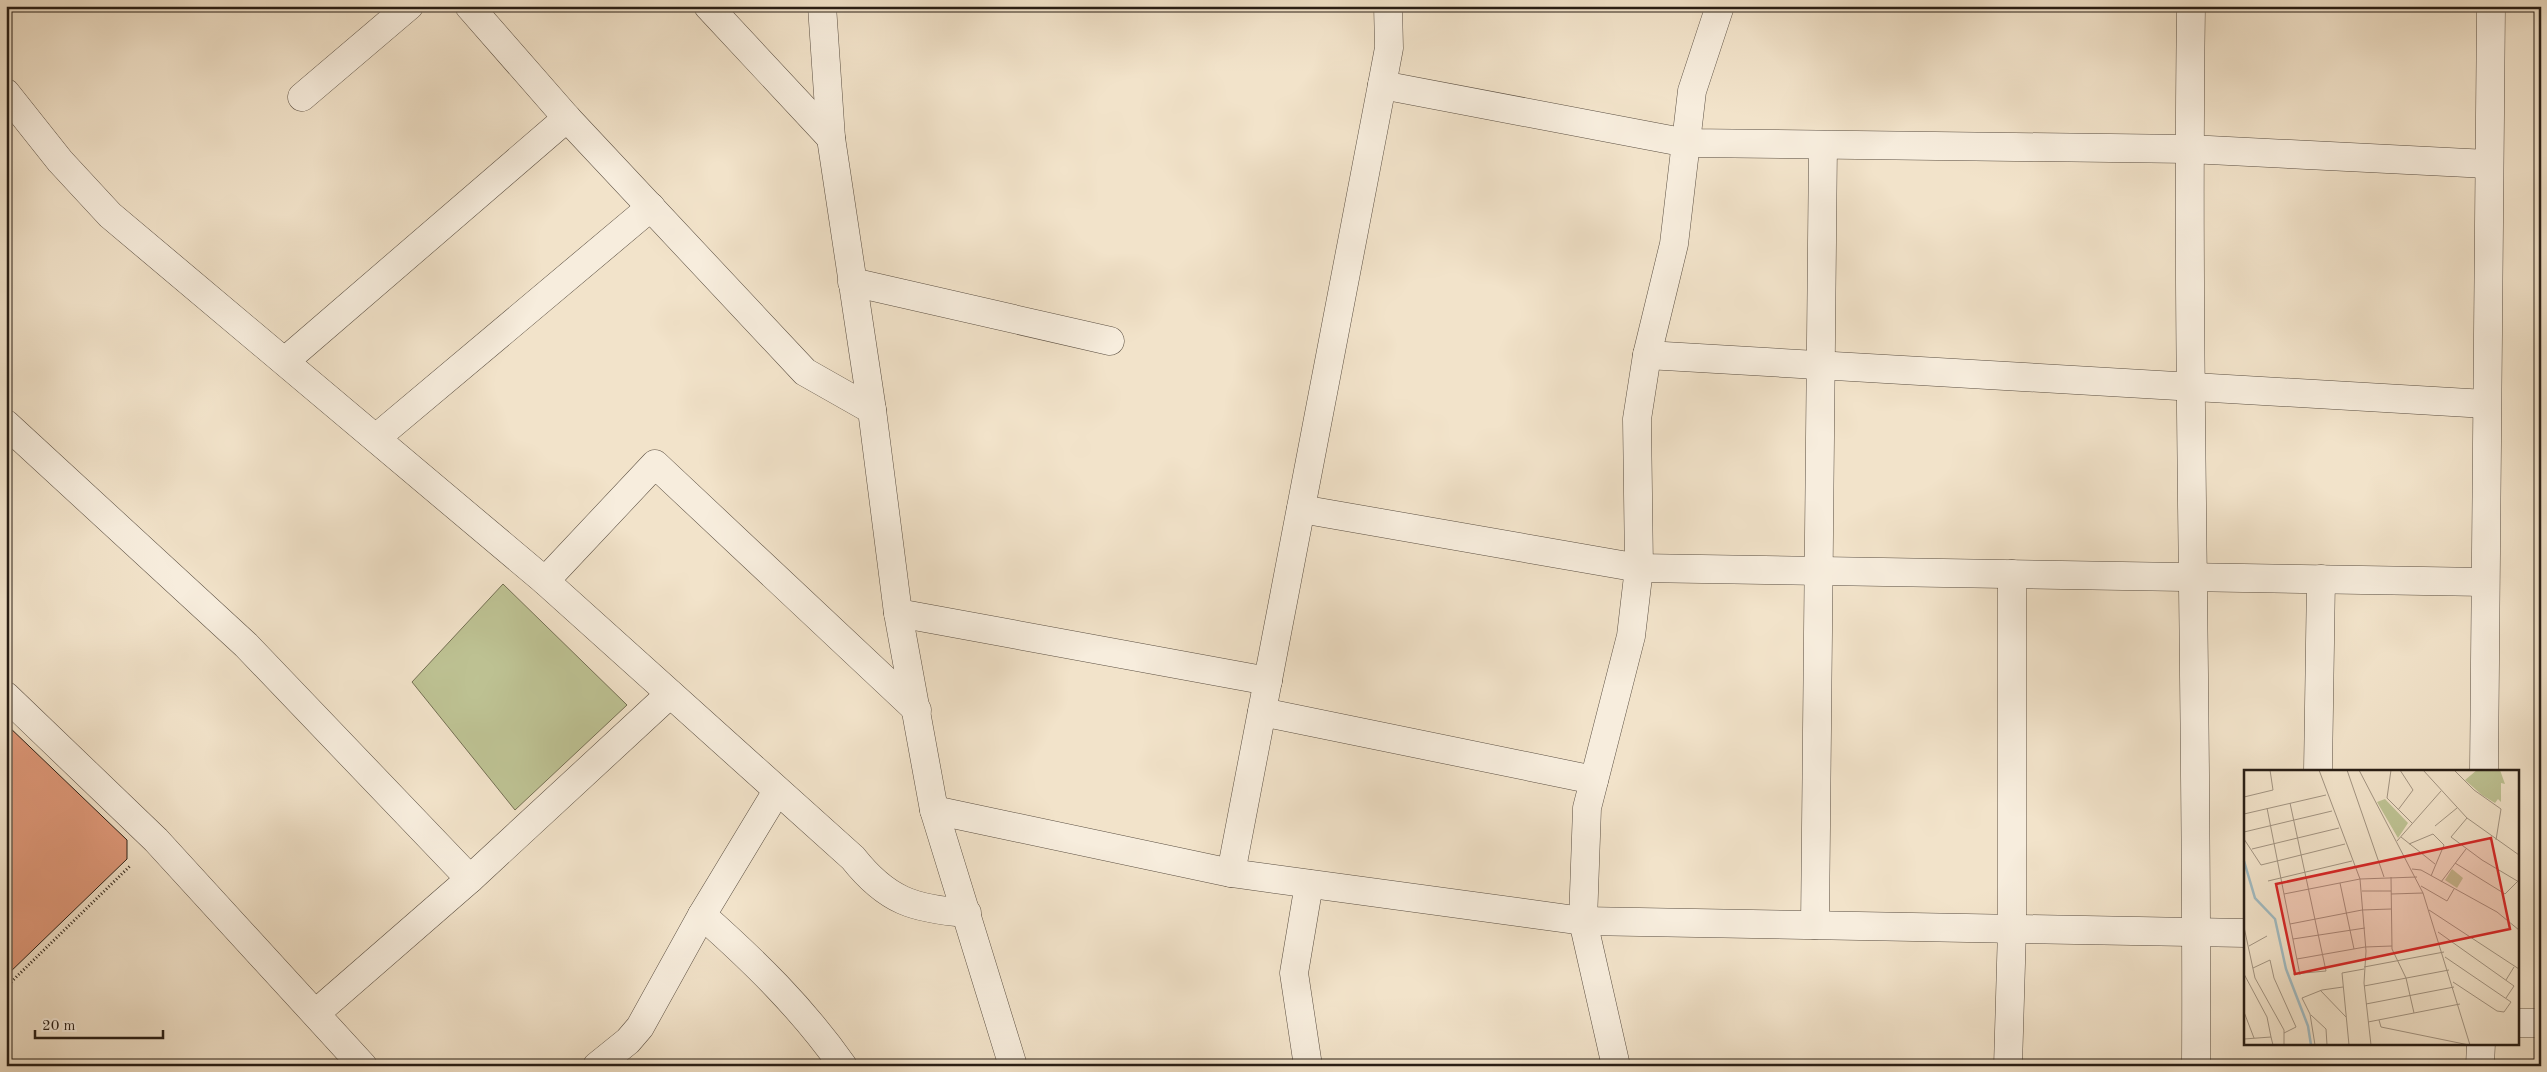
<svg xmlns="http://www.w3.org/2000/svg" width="2547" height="1072" font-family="'Old Standard TT',serif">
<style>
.green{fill:#bec394;stroke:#747054}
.building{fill:#e0997a;stroke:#291e15}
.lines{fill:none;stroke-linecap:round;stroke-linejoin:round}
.minor-casing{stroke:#5b4f42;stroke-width:29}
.path{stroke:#291e15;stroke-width:3;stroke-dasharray:1 2.5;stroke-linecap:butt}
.minor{stroke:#f7eddd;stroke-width:28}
.inset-river{fill:none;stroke:#a1bbc2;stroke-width:2.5}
.inset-road{fill:none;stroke:#a29482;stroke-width:1}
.view{fill:#d62828;fill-opacity:0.15;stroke:#d62828;stroke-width:2.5}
.inset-edge{fill:none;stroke:#291e15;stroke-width:2.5}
</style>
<rect width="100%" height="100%" fill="#f2e3ca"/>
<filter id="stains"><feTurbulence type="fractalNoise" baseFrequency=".004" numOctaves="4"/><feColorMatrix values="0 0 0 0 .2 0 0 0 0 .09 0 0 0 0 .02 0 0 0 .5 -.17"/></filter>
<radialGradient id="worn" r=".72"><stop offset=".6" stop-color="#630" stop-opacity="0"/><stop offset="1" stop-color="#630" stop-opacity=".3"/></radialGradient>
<polygon class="green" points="503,584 627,705 515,810 412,682"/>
<polygon class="building" points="6,724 127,840 127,859 6,976"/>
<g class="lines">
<g class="minor-casing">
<g id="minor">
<polyline points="469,6 567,118 805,372 872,410"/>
<polyline points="708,6 831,138"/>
<polyline points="822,6 831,138 872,410 898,613 934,810 1013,1066"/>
<path d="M2191,6C2186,359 2198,713 2196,1066"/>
<polyline points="1382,85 1687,143 2189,149 2488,164"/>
<path d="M6,93L60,161L110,215L545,581L853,858C887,901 914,909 967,913"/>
<polyline points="302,97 409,6"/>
<polyline points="852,282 1110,341"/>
<polyline points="1647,355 2486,404"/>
<polyline points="285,361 567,118"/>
<polyline points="6,424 246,645 470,879"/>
<polyline points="376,438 651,207"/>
<polyline points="1301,509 1639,568 2485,582"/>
<polyline points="545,581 655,464 917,710"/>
<polyline points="898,613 1268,681"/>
<polyline points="6,696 156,840 363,1066"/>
<polyline points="1262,712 1594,780"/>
<polyline points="2318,771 2321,579"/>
<polyline points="2484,771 2491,6"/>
<polyline points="934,810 1231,873 1583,921 2246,933"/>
<polyline points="1231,873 1382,85 1389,48 1388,6"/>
<path d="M702,915C755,962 802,1008 843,1066"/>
<polyline points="1815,925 1823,145"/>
<polyline points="316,1013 470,879 670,694"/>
<polyline points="2518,1023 2541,1023"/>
<polyline points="597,1066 628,1041 640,1027 702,915 777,791"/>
<polyline points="1308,1066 1294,973 1309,884"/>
<polyline points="1616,1066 1583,921 1587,808 1631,636 1639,568 1637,419 1647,355 1674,244 1692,91 1720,6"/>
<polyline points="2008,1066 2012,929 2012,574"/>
<polyline points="2480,1066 2481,1043"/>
</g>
</g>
<polyline class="path" points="6,987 131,865"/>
<use href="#minor" class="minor"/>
</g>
<g transform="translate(2244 770)">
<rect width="275" height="275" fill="#f2e3ca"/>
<path d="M233,0H256L261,14L257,13V32L254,29L251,33L238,25L221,10ZM141,29L164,53L154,68L133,32ZM208,99L219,108L213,118L201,110Z" fill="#bec394"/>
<path class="inset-river" d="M0,91L11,128L31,149L42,199L64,256L67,275"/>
<path class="inset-road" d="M75,0L116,109L122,181L120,213L127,275M103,0L140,107M115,0L179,123L226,275M147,0L143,28L168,53M179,0L223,48L275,85M210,0L230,20L257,39L252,70M0,27L29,20L26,0M46,33L82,201L49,204M23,38L56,205M154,40L169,20L156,0M0,44L82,25M223,48L207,67L238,90L275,112M191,56L213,38M0,62L88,41M157,67L191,94M0,69L17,95L101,74M153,71L197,21M165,74L189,64L200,75L187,106M8,79L95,58M211,93L261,124L274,111M168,99L177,100L253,142L275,160M147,107L148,179L162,208L170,243M24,111L108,91M197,112L222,79M96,113L110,179M177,116L203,131L210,119M118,121H147M40,124L116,109L173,107M147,124L179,123M185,140L275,199M46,154L118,140L147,139M0,157L11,208L40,260V275M194,162L270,216L262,228M49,169L121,158M5,176L23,166M201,187L267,232L260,242L253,241L209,212M53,189L121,177L148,176M120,197L200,182M9,198L26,190L30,208L52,257L40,263M0,204L23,247L27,267M262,210L270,197M120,216L205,200M76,220L102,247M122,234L210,217M0,242L10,268M67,245L82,259L83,275M135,250L137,257L225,275M124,252L216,234M0,269L27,267L29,275M71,275L66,244L58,228L78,220L99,217M105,275L98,203L120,199"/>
<path class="view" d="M247,68L266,159L51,204L32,114Z"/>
<rect width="275" height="275" class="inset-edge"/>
</g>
<rect width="2547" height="1072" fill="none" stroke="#f2e3ca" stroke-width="25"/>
<rect x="8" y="8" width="2532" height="1057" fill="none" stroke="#291e15" stroke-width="2.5"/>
<rect x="12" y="12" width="2522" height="1047" fill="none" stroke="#291e15"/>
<path d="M35 1030v8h128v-8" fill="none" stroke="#291e15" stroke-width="2.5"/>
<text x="42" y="1030" font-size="15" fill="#291e15" stroke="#f7eddd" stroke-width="4" paint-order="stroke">20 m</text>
<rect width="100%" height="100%" filter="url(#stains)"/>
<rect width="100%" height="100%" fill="url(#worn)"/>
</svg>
